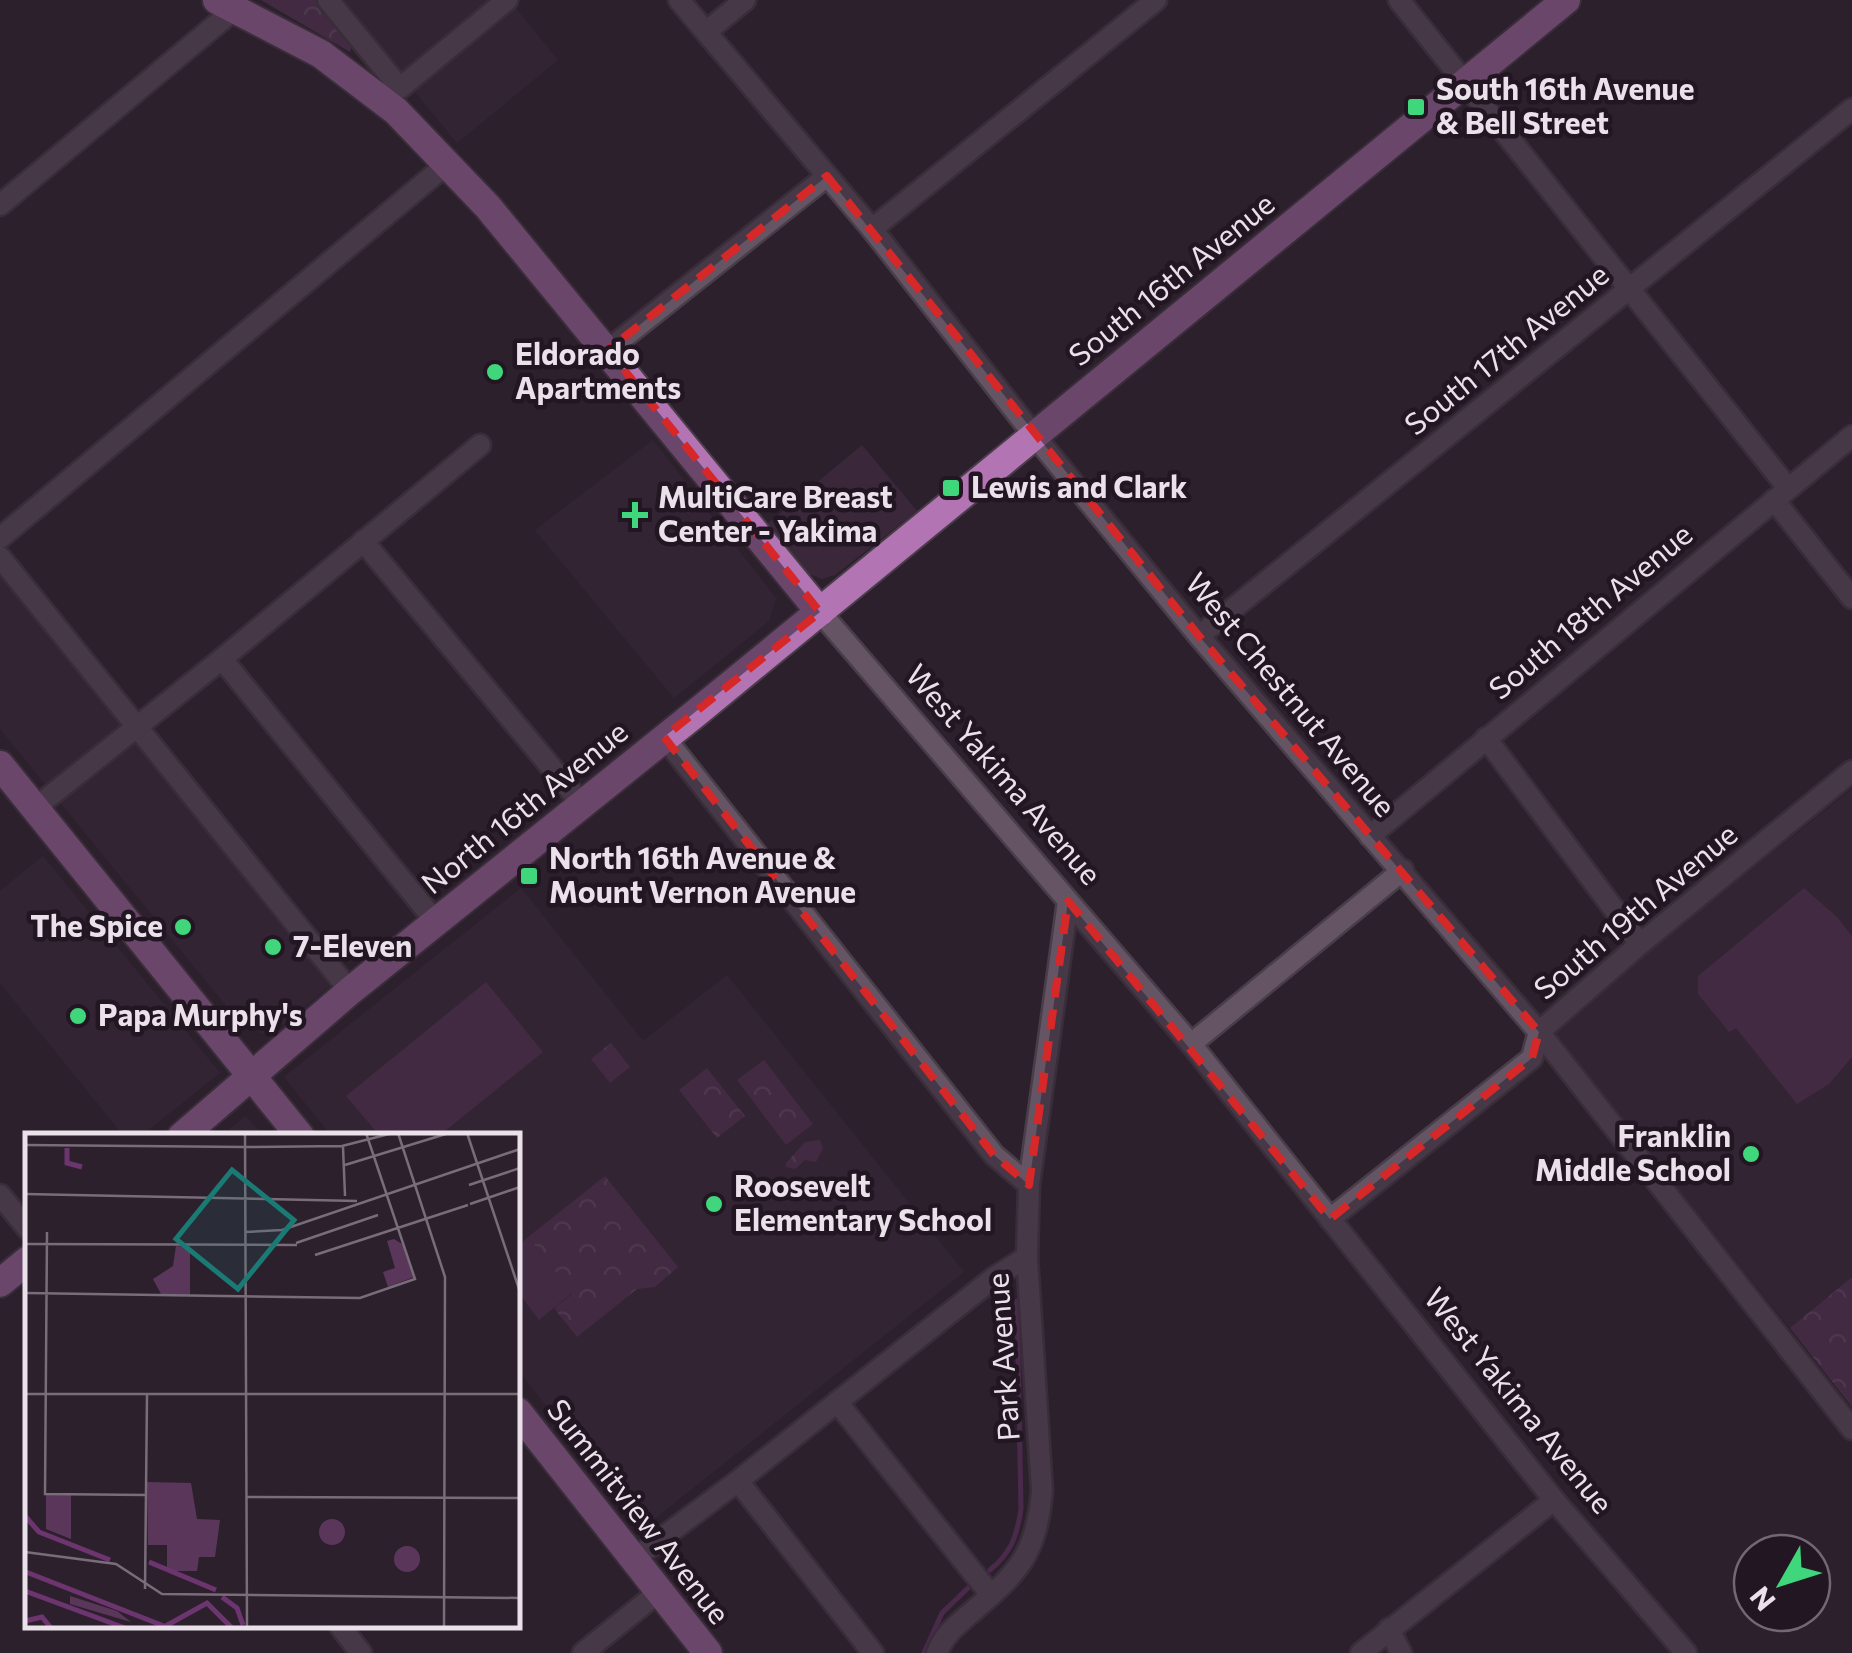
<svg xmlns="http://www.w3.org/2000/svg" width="1852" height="1653" font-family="Commissioner,sans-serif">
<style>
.built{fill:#3a283a}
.park{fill:url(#park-crowns)}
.pitch{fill:#5a365b}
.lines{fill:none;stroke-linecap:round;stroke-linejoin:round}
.stream{stroke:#6d356f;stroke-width:5}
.minor-casing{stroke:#483d48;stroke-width:25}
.major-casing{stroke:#483d48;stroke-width:32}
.minor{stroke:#645464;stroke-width:20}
.major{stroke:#b374b4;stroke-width:28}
.marked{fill:none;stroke:#d62828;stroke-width:8;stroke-dasharray:20 12;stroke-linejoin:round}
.poi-dot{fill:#40d77c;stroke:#231623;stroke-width:4}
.labels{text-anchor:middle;stroke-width:9;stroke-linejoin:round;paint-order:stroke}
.poi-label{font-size:30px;font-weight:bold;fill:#eae1ea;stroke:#231623;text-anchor:start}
.street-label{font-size:30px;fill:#eae1ea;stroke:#231623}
.inset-river{fill:none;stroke:#6d356f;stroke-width:5}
.inset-road{fill:none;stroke:#796d79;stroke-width:2.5}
.view{fill:#1a7b74;fill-opacity:0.15;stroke:#1a7b74;stroke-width:5}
.inset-edge{fill:none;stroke:#eae1ea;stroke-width:5}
</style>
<defs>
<pattern id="park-crowns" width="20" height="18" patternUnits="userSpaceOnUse" patternTransform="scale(2.5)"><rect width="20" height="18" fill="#5a365b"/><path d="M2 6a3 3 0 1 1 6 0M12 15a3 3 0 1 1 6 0" fill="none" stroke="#725373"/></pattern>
</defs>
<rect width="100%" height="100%" fill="#2d202d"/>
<g class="built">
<polygon points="340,0 509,0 558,60 457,143"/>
<polygon points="653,440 776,598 769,621 674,698 535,530"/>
<polygon points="862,445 917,511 835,575 822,579 807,573 767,524"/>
<polygon points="0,544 349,971 268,1036 242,1025 0,729"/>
<polygon points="1852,789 1852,1279 1790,1328 1551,1030"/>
<polygon points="43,856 220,1073 142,1135 123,1135 0,983 0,891"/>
<polygon points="521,888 643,1041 727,975 964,1272 643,1528 518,1370 518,1136 331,1135 284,1077"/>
<polygon points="246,1116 262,1135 222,1135"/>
</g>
<g class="park">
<polygon points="261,0 319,0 353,41 350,52"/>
<polygon points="611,1043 630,1067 610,1083 591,1059"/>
<polygon points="764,1060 813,1124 786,1145 737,1080"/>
<polygon points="707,1068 745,1116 717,1138 679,1090"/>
<polygon points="820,1140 823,1148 816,1162 805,1160 795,1169 786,1167 786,1163 805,1142"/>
<polygon points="605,1176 678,1267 655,1287 637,1289 577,1337 554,1308 572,1294 528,1237"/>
<polygon points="1852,1277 1852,1407 1790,1328"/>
</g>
<g class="pitch">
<polygon points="1804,888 1837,917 1852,936 1852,1057 1829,1084 1797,1104 1736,1028 1729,1032 1698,994 1698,976"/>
<polygon points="486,982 543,1052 440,1135 379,1135 346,1096"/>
<polygon points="528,1237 572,1293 539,1320 518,1292 518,1246"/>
</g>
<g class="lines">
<g class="stream">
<path d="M990,1570C1011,1553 1017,1536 1021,1509L1017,1301"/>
<polyline points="924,1653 942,1613 968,1588"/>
</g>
<g class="minor-casing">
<g id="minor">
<polyline points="328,0 400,88"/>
<polyline points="679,0 872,229 1034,435 1199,636 1539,1032 1852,1429"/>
<polyline points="1399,0 1788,488"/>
<polyline points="706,32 745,0"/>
<polyline points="400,88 507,0"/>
<polyline points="0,205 235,9"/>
<polyline points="872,229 1156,0"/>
<polyline points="608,350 827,176"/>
<polyline points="1774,500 1852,598"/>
<polyline points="0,538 447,164"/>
<polyline points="363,541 581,803"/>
<polyline points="0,557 350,991"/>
<polyline points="820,612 1191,1044 1554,1500 1686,1653"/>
<polyline points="1199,636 1852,109"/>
<polyline points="222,659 436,922"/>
<polyline points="664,737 994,1155 1029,1185"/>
<polyline points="1486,738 1640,944"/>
<polyline points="35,808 222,659 480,445"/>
<polyline points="1370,836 1852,436"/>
<polyline points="1191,1044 1403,870"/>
<polyline points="0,1195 28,1229"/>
<polyline points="1330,1219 1532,1058 1539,1032 1640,944 1852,771"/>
<polyline points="837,1402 991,1595"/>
<polyline points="738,1481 873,1653"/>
<polyline points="634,1559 738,1481 995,1277 1027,1257"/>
<polyline points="340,1626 361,1653"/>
<polyline points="1389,1629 1401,1653"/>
<polyline points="583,1653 660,1591"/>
<path d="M937,1653C944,1634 958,1624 973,1611C1020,1571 1036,1554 1042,1491L1027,1257L1029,1185L1068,901"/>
<polyline points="1361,1653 1554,1500"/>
</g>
</g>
<g class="major-casing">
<g id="major">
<polyline points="217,0 321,54 396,111 488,207 820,612"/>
<polyline points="0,765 300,1136"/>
<polyline points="182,1136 350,991 696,713 1566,0"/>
<polyline points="0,1283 28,1260"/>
<polyline points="518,1412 708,1653"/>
</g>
</g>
<use href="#minor" class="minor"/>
<use href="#major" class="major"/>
</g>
<path d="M0 0H1852V1653H0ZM827,176L1199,636L1539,1032L1532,1058L1330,1219L1068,901L1029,1185L994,1155L664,737L820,612L608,350Z" fill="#2d202d" fill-opacity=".55" fill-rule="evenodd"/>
<path class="marked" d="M827,176L1199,636L1539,1032L1532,1058L1330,1219L1068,901L1029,1185L994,1155L664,737L820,612L608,350Z"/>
<g class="poi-dot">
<rect x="1406" y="97" width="20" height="20" rx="5"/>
<circle cx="495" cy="372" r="10"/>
<rect x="941" y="478" width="20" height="20" rx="5"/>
<path d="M630 500h10v10h10v10h-10v10h-10v-10h-10v-10h10z"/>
<rect x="519" y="866" width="20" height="20" rx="5"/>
<circle cx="183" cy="927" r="10"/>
<circle cx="273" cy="947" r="10"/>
<circle cx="78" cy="1016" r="10"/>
<circle cx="1751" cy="1154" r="10"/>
<circle cx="714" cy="1204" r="10"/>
</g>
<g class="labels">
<g class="poi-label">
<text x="1436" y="100">South 16th Avenue<tspan x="1436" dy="34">&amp; Bell Street</tspan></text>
<text x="515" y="365">Eldorado<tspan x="515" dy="34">Apartments</tspan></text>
<text x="971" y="498">Lewis and Clark</text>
<text x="658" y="508">MultiCare Breast<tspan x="658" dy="34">Center - Yakima</tspan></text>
<text x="549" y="869">North 16th Avenue &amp;<tspan x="549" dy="34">Mount Vernon Avenue</tspan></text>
<text x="163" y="937" text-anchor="end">The Spice</text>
<text x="293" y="957">7-Eleven</text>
<text x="98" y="1026">Papa Murphy's</text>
<text x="1731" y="1147" text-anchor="end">Franklin<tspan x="1731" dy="34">Middle School</tspan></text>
<text x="734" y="1197">Roosevelt<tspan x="734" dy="34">Elementary School</tspan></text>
</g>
<g class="street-label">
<text transform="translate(1172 280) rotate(-39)" y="10">South 16th Avenue</text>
<text transform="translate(1507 350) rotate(-39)" y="10">South 17th Avenue</text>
<text transform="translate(1591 612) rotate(-40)" y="10">South 18th Avenue</text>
<text transform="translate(1290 695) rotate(50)" y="10">West Chestnut Avenue</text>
<text transform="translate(1003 775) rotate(49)" y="10">West Yakima Avenue</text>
<text transform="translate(525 808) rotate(-39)" y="10">North 16th Avenue</text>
<text transform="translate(1636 912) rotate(-40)" y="10">South 19th Avenue</text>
<text transform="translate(1004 1357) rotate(-94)" y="10">Park Avenue</text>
<text transform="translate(1518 1401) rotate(51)" y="10">West Yakima Avenue</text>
<text transform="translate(638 1512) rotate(52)" y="10">Summitview Avenue</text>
</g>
</g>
<g transform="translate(25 1133)">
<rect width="495" height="495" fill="#2d202d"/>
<path d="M45,463L92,478L106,489L45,471Z" fill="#5a365b"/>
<path d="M122,349L166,350L172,386L195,387L190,424H174L172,438H142V412H123Z" fill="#5a365b"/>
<path d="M369,106L377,111L389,144L363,154L358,139L370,135L362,108ZM151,113L165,114V162L136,161L128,146L148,133ZM21,361L46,362V406L21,396ZM294 399a13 13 0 1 1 26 0a13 13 0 1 1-26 0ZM369 426a13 13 0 1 1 26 0a13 13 0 1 1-26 0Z" fill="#5a365b"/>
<path class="inset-river" d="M42,15V30L57,34M0,383L14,399L85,427M124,429L191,457M1,439L144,495M0,458L100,495M197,464L212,475L218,492M0,488L17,484L26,495M137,495L182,470L207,495"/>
<path class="inset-road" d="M220,0L222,495M373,0L420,144L419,495M442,0L495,159M0,12L221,14M317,13L368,0M221,14L317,13M318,14L320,63M320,32L424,0M444,52L495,35M0,61L332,68M445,71L495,54M22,99L20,361L121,362M221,99L257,97L495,16M271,110L353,82M0,111L272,112M290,122L443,72M0,160L335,165L390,146L341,0M0,261H495M222,364L495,365M0,419L91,431L137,461L495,465M120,456L122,262"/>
<path class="view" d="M207,37L269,87L213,156L151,106Z"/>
<rect width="495" height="495" class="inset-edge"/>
</g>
<g transform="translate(1782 1583) rotate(231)"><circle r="48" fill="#231623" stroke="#736773" stroke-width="2.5"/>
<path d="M0-8L18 38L0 25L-18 38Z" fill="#40d77c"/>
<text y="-15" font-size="28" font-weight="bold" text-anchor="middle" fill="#eae1ea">N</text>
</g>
</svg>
